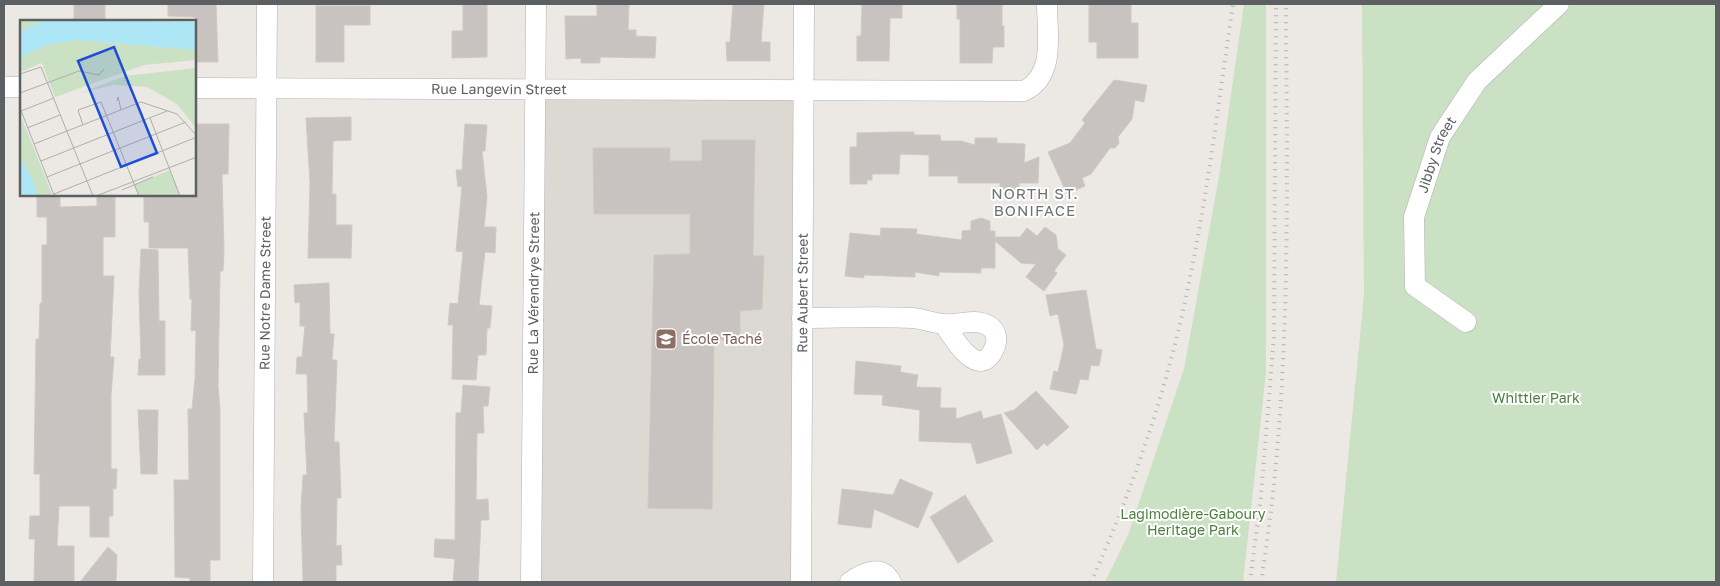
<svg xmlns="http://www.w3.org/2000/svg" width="1720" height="586" font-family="'Golos Text',sans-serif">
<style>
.education{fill:#dcd8d2}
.green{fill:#cbe1c3}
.building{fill:#c8c3c0;stroke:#d0c9c3}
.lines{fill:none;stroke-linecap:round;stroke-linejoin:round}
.minor-casing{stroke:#afb2b4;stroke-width:21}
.minor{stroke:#fff;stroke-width:20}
.rail{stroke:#b0b1b1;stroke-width:4;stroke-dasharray:1 6;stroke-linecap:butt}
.labels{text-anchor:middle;stroke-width:4;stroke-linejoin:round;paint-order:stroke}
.street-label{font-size:14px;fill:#5c6062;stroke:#fff}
.education-label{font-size:14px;fill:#785e54;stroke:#fff;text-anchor:start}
.park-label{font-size:14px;fill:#4c7e3f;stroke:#fff}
.neighbourhood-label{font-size:15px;letter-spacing:1px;fill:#6d7274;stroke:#fff}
.inset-road{fill:none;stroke:#aeaeac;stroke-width:1}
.view{fill:#1d4ed8;fill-opacity:0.15;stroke:#1d4ed8;stroke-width:2.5}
.inset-edge{fill:none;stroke:#5c6062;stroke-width:2.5}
</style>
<rect width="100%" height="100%" fill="#ece8e4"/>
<polygon class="education" points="535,90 803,91 793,582 531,582"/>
<g class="green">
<polygon points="1244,4 1266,4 1266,372 1243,582 1105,582 1128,535 1184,369 1220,171"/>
<polygon points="1362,4 1716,4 1716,582 1336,582 1364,295"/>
</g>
<g class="building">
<rect x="74" y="4" width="31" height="17"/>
<polygon points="168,4 216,4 218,62 195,62 195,17 168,16"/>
<polygon points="463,4 487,4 487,57 452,58 452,31 463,31"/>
<polygon points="597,4 629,4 628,30 636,30 636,36 656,37 655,58 600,57 600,63 581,63 581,58 566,59 565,16 597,16"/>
<polygon points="733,4 764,4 761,42 770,42 770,61 727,61 726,42 730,42"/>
<polygon points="862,4 902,4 902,18 890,18 889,61 857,61 857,36 861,36"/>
<polygon points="957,4 1002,4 1002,26 1004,26 1004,47 993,47 992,63 960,63 960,19 957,19"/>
<polygon points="1089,4 1131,4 1131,23 1138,23 1138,58 1097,58 1097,42 1089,42"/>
<polygon points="316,6 370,6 370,25 344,25 344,62 316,62"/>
<polygon points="1114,80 1147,85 1144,102 1135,100 1132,119 1118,137 1119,143 1115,148 1110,148 1091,174 1082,178 1085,186 1067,194 1048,152 1070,143 1085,123 1082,120"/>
<polygon points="351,117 351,140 333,141 332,194 336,194 336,225 352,225 351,258 308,258 310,182 306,118"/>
<polygon points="196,124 229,124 228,174 222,174 224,252 223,271 220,271 218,385 220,410 220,560 210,560 210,582 190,582 190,578 175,577 174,480 189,480 188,409 192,409 195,379 196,330 191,331 192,299 190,299 188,248 149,248 149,222 144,222 144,197 195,196"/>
<polygon points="465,124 487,125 485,151 482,151 487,197 484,227 496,227 495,253 485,252 479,305 492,306 490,328 487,328 486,355 478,355 476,380 452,379 453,325 448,325 450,303 458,304 463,252 456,251 462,186 458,187 456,170 462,170"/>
<polygon points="897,132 914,132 914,135 940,135 941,141 961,141 975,145 975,138 997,138 997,143 1025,144 1024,163 1039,157 1038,183 1019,183 1019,193 1000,193 1000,183 958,183 958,176 929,176 929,155 900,154 899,174 872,174 872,180 867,180 867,184 850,184 850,147 857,147 857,133"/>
<polygon points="702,140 755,140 753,256 764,256 762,309 740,311 740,342 714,339 712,509 648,508 654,255 690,254 690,214 594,214 593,148 670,148 670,161 702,161"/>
<polygon points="60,195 60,207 97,206 97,195 115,196 115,237 103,237 103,276 114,276 110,357 114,357 111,395 111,469 117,469 116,489 113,488 113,516 109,516 109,537 90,537 90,506 59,506 57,546 74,546 74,582 34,582 35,539 29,539 30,516 40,516 40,474 34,474 36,339 39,339 40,303 42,303 42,245 47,245 47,217 37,217 37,196"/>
<polygon points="981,218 990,221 990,231 995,231 995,237 1020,237 1027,228 1037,236 1045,227 1056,235 1058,249 1066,255 1054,271 1057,273 1044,291 1026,277 1036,264 1021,263 995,241 995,268 981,268 981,273 939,272 939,276 915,272 915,277 864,275 864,278 845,276 850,233 880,236 881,228 917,229 916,234 962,240 962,231 971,230 971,221"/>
<polygon points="141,249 158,250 159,321 165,321 165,375 138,375 139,359 141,359 139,293"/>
<polygon points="329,283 330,334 334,334 332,360 337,360 334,442 339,442 341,498 337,498 336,546 341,545 342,565 336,565 336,582 303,582 301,509 303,475 307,475 304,413 308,413 307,374 296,374 297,357 302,357 305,326 300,326 300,302 295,303 294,285"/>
<polygon points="1086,290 1096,349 1102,350 1099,366 1091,365 1088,380 1080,379 1076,394 1050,389 1054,371 1058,372 1064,345 1058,314 1050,316 1046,295"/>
<polygon points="856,361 901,366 900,372 918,375 916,387 941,388 940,408 956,408 956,419 981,411 983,419 1001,414 1012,453 977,464 971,443 919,441 920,410 882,405 883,395 854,394"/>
<polygon points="463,385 490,387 488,406 483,406 484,433 477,433 476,500 488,499 489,520 481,520 478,582 453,582 455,559 434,557 435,539 455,540 456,413 461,413"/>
<polygon points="1036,391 1069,427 1047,446 1044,443 1037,450 1004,413 1014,410"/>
<polygon points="138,410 158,410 157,474 141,474"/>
<polygon points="900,479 933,493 918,528 874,509 871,528 838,524 842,489 893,495"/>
<polygon points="965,495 993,541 958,563 930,517"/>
<polygon points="108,547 117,555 116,582 80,582"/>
</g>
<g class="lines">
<g class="minor-casing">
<g id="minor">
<polyline points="4,87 21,87"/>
<path id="s1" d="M195,88L1024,91C1056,76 1047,33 1047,4"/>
<path d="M802,318C839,318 877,316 913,318C924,319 933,323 943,324C958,326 975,317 989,326C997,331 998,340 994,349C979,382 953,338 944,324"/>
<path id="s2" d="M1466,322L1415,286L1414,217L1440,137L1477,81L1559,4"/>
<path id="s3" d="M263,582L267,4"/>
<path id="s4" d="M531,582L536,4"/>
<path id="s5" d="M801,582L804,4"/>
<path d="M850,582C863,573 881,563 891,582"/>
</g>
</g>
<use href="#minor" class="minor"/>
<g class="rail">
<path d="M1091,582C1127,502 1157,418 1178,332C1204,224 1217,113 1233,4"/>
<polyline points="1250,582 1261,496 1274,336 1276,4"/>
<path d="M1261,582C1292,391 1287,197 1286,4"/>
</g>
</g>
<defs>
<g id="school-square" transform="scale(1.125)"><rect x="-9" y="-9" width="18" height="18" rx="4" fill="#8d6e63" stroke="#fff"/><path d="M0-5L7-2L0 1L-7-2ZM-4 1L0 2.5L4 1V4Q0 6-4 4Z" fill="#fff"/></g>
</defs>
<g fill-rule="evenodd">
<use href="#school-square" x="666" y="339"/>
</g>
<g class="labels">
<g class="street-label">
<text dy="5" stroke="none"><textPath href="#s1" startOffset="304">Rue Langevin Street</textPath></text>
<text dy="5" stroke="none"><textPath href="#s2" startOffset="198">Jibby Street</textPath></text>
<text dy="5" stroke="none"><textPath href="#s3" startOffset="289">Rue Notre Dame Street</textPath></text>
<text dy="5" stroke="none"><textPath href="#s4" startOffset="289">Rue La Vérendrye Street</textPath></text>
<text dy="5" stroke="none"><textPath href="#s5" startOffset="289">Rue Aubert Street</textPath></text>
</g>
<g class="education-label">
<text x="682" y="344">École Taché</text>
</g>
<g class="park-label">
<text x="1536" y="403">Whittier Park</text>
<text x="1193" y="519">Lagimodière-Gaboury<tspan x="1193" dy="16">Heritage Park</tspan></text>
</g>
<g class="neighbourhood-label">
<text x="1035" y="199">NORTH ST.<tspan x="1035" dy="17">BONIFACE</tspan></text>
</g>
</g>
<g transform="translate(20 20)">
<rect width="176" height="176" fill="#ece8e4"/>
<path d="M4,0H24L0,12V2ZM58,20L176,30V40L124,45L35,77L22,43L0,52V38L9,32L26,25ZM176,48V108L157,84L127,67L94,65L60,73L105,56ZM2,99L32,174L27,176H17L0,137ZM150,150L160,176H119L114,165Z" fill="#cbe1c3"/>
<path d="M24,0L176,2V30L58,20L26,25L0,38V12ZM0,137L13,160L17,176H0Z" fill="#ade6f4"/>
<path class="inset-road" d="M0,54L21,47L73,176M0,73L59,51L79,55L84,49M97,81L98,77L101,90M0,88L34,175M1,91L34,78M130,98L160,176M63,105L58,90L81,82L119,176M7,108L40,95M14,124L121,82L157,94L177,116M21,141L147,91M27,157L166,102M102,170L133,157M34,174L177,117M76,176L177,137"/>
<path class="view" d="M94,27L137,133L101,147L58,41Z"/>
<rect width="176" height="176" class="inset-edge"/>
</g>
<rect width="1720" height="586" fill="none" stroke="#5c6062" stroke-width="10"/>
</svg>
